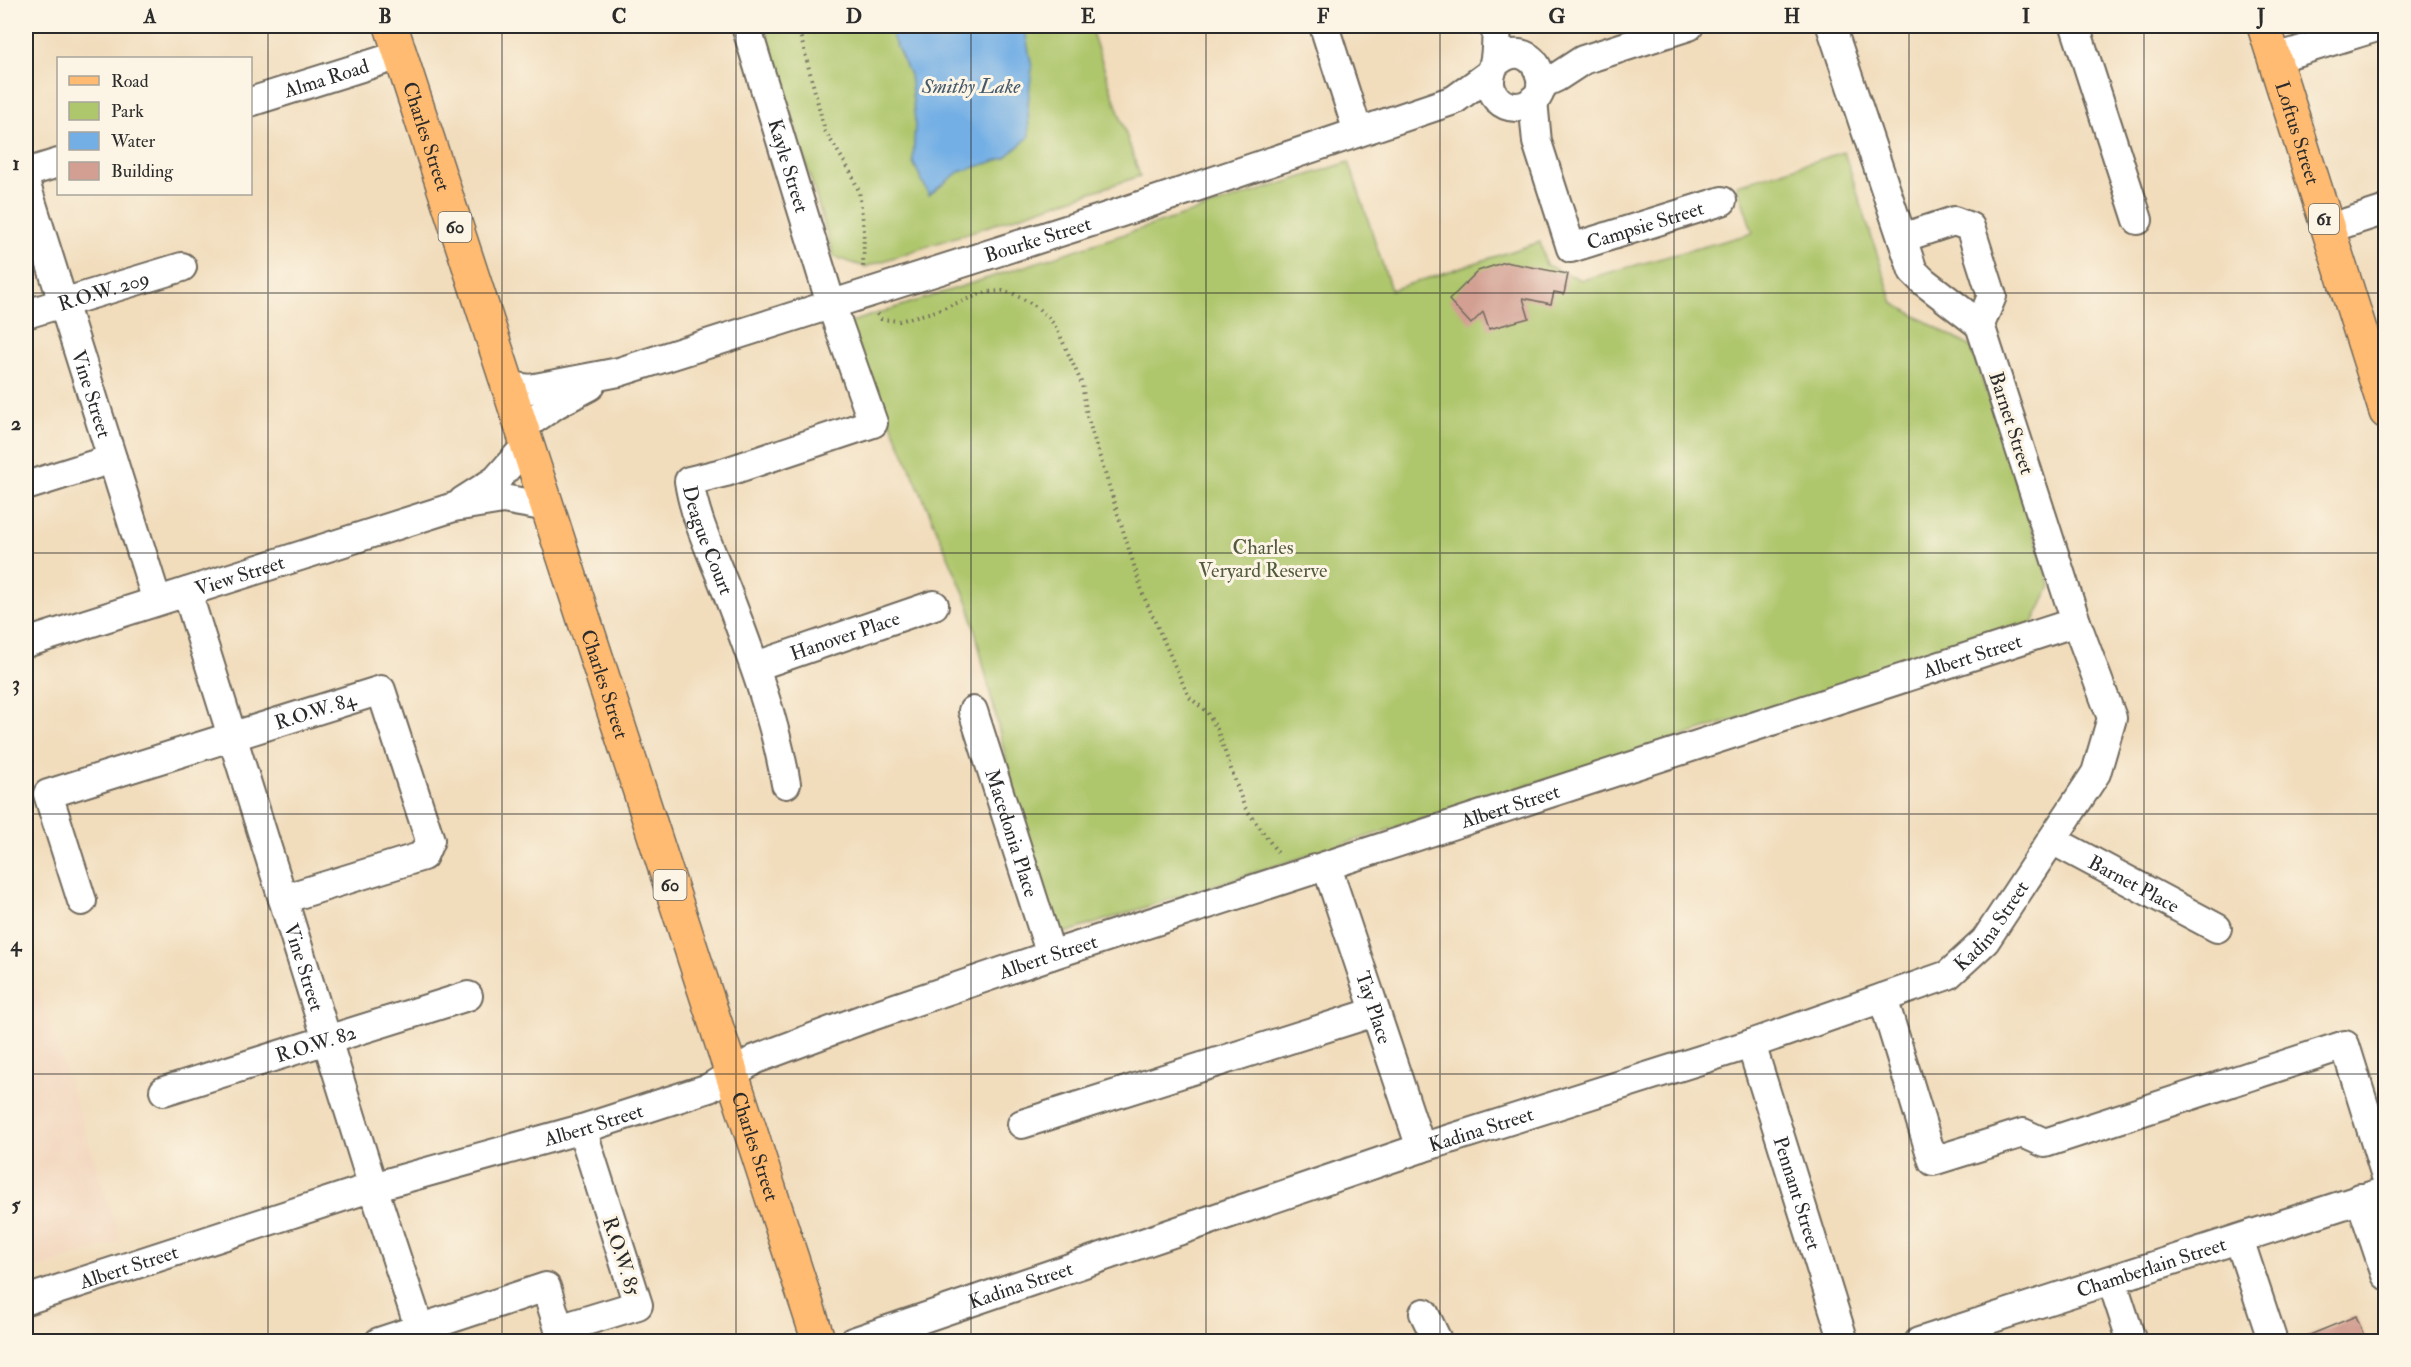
<svg xmlns="http://www.w3.org/2000/svg" width="2411" height="1367" font-family="'IM FELL Double Pica',serif">
<style>
.built{fill:#f2d5bd}
.green{fill:#aec66c;stroke:#6c784c;stroke-width:1.5}
.water{fill:#73afe5;stroke:#4f6d88;stroke-width:1.5}
.building{fill:#d29f92}
.lines{fill:none;stroke-linecap:round;stroke-linejoin:round}
.minor-casing{stroke:#70695d;stroke-width:32}
.major-casing{stroke:#70695d;stroke-width:36}
.highway-casing{stroke:#70695d;stroke-width:36}
.path{stroke:#70695d;stroke-width:4;stroke-dasharray:1.5 4.5;stroke-linecap:butt}
.minor{stroke:#fff;stroke-width:28}
.major{stroke:#ffbb71;stroke-width:33}
.highway{stroke:#ffbb71;stroke-width:33}
.grid{fill:none;stroke:#2b2b2b;stroke-width:1.5;stroke-opacity:0.55}
.labels{text-anchor:middle;stroke-width:6;stroke-linejoin:round;paint-order:stroke}
.shield{fill:#fcf5e5;stroke:#6a6863;stroke-width:1.5}
.shield-label{font-size:18px;font-weight:bold;fill:#2b2b2b}
.street-label{font-size:20px;fill:#2b2b2b;stroke:#fcf5e5}
.park-label{font-size:20px;fill:#525a3e;stroke:#fcf5e5}
.water-label{font-size:21px;font-style:italic;fill:#44596c;stroke:#fcf5e5}
.neatline{fill:none;stroke:#2b2b2b;stroke-width:2}
.grid-label{font-size:20px;text-anchor:middle;font-weight:bold;fill:#2b2b2b}
</style>
<rect width="100%" height="100%" fill="#fcf5e5"/>
<filter id="ink" filterUnits="userSpaceOnUse"><feTurbulence type="fractalNoise" baseFrequency=".0167" numOctaves="2"/><feDisplacementMap in="SourceGraphic" scale="12" xChannelSelector="R" yChannelSelector="G"/><feConvolveMatrix kernelMatrix="1 2 1 2 8 2 1 2 1" color-interpolation-filters="sRGB"/></filter>
<filter id="wash" filterUnits="userSpaceOnUse"><feTurbulence type="fractalNoise" baseFrequency=".008" numOctaves="4" result="noise"/><feDisplacementMap in="SourceGraphic" scale="24" xChannelSelector="R" yChannelSelector="G"/><feGaussianBlur stdDeviation="1.35" result="paint"/><feColorMatrix in="noise" values="0 0 0 0 0 0 0 0 0 0 0 0 0 0 0 0 0 1.4 0 .05"/><feComposite in="paint" operator="in"/></filter>
<g filter="url(#wash)">
<rect width="100%" height="100%" fill="#f1dcbb"/>
<polygon class="built" points="38,988 121,1241 26,1272 26,992"/>
<g class="green">
<polygon points="765,26 1090,26 1140,176 865,267 834,257"/>
<polygon points="1844,152 1893,303 1971,347 2051,586 2032,625 1049,938 969,605 848,323 1349,162 1391,290 1540,242 1546,265 1582,280 1753,233 1737,185"/>
</g>
<polygon class="water" points="887,26 1022,26 1025,30 1032,68 1028,105 1029,137 1005,158 959,172 929,195 913,162 915,121 910,75"/>
<g id="blocks">
<g class="building">
<polygon points="1505,262 1568,274 1564,294 1554,292 1551,304 1523,298 1529,318 1489,329 1483,312 1471,324 1449,300 1478,271"/>
<polygon points="2356,1316 2365,1338 2356,1341 2295,1341"/>
</g>
</g>
</g>
<g filter="url(#ink)">
<use href="#blocks" fill-opacity="0" stroke="#70695d" stroke-width="1.5"/>
<g class="lines">
<g class="minor-casing">
<g id="minor">
<path id="s1" d="M746,26L831,304L873,423L726,472L689,481C695,520 713,555 727,592C751,655 775,718 786,784"/>
<polyline points="1324,26 1358,132"/>
<polyline points="2075,26 2138,220"/>
<polyline points="2273,59 2380,26"/>
<path d="M1494,65C1534,25 1565,105 1516,107C1502,107 1489,95 1490,80C1490,74 1493,69 1494,63C1497,51 1496,38 1497,26"/>
<polyline points="1542,84 1557,77 1583,60 1689,26"/>
<path id="s2" d="M1533,100L1537,142L1571,248L1722,201"/>
<path id="s3" d="M250,102L400,55"/>
<polyline points="26,173 58,163"/>
<path id="s4" d="M26,185L157,601"/>
<polyline points="2327,229 2386,210"/>
<polyline points="1902,238 1954,221 1970,227 1992,296 1980,325"/>
<path id="s5" d="M26,314L182,267"/>
<path id="s6" d="M506,386L530,389L619,372L1110,216L1454,100L1491,73"/>
<polyline points="521,428 556,404 590,386"/>
<polyline points="26,486 112,459"/>
<polyline points="463,501 496,480 527,445"/>
<path id="s7" d="M187,592L373,1187L424,1342"/>
<path id="s8" d="M26,643L454,507L503,499L548,507"/>
<path id="s9" d="M756,666L934,605"/>
<path id="s10" d="M973,711L1051,955"/>
<path id="s11" d="M2052,840L2217,928"/>
<path id="s12" d="M1327,867L1421,1148"/>
<path id="s13" d="M82,901L48,794L381,690L430,840L423,856L283,899"/>
<polyline points="1883,998 1933,1161 2023,1133 2045,1143 2345,1045 2386,1176"/>
<path id="s14" d="M1751,1044L1844,1342"/>
<path id="s15" d="M164,1091L468,996"/>
<polyline points="1022,1124 1375,1012"/>
<polyline points="2360,1198 2386,1275"/>
<polyline points="2239,1239 2273,1342"/>
<polyline points="2112,1281 2132,1342"/>
<path id="s16" d="M26,1300L373,1187L582,1129L709,1088L756,1059L863,1019L1051,955L2076,622"/>
<polyline points="1424,1313 1438,1342"/>
<polyline points="559,1329 638,1305 582,1129"/>
<polyline points="379,1342 546,1287 563,1342"/>
<path id="s17" d="M853,1342L1421,1148L1751,1044L1948,975L1985,941L2096,773L2112,718L2076,622L1980,325L1923,281L1913,271L1831,26"/>
<path id="s18" d="M1919,1342L2386,1191"/>
</g>
</g>
<g class="major-casing">
<g id="major">
<path id="s19" d="M2264,26L2386,412"/>
</g>
</g>
<g class="highway-casing">
<g id="highway">
<path id="s20" d="M391,26L819,1342"/>
</g>
</g>
<g class="path">
<polyline points="798,26 825,131 850,171 859,191 864,231 863,270"/>
<polyline points="877,314 881,319 899,321 936,311 986,292 1003,291 1012,293 1034,305 1050,319 1058,331 1082,384 1087,416 1144,597 1189,697 1207,712 1217,729 1244,806 1280,856"/>
</g>
<use href="#minor" class="minor"/>
<use href="#major" class="major"/>
<use href="#highway" class="highway"/>
</g>
</g>
<path class="grid" d="M268,26V1342M502,26V1342M736,26V1342M971,26V1342M1206,26V1342M1440,26V1342M1674,26V1342M1909,26V1342M2144,26V1342M26,293H2386M26,553H2386M26,814H2386M26,1074H2386"/>
<g class="labels">
<g class="shield">
<rect x="2309" y="204" width="30" height="30" rx="4.5"/>
<rect x="438.5" y="212" width="33" height="30" rx="4.5"/>
<rect x="653.5" y="870" width="33" height="30" rx="4.5"/>
</g>
<g class="shield-label">
<text x="2324" y="225">61</text>
<text x="455" y="233">60</text>
<text x="670" y="891">60</text>
</g>
<g class="street-label">
<text dy="7" stroke="none"><textPath href="#s3" startOffset="80">Alma Road</textPath></text>
<text dy="7" stroke="none"><textPath href="#s19" startOffset="112">Loftus Street</textPath></text>
<text dy="7" stroke="none"><textPath href="#s20" startOffset="116">Charles Street</textPath></text>
<text dy="7" stroke="none"><textPath href="#s1" startOffset="146">Kayle Street</textPath></text>
<text dy="7" stroke="none"><textPath href="#s2" startOffset="231">Campsie Street</textPath></text>
<text dy="7" stroke="none"><textPath href="#s6" startOffset="554">Bourke Street</textPath></text>
<text dy="7" stroke="none"><textPath href="#s5" startOffset="81">R.O.W. 209</textPath></text>
<text dy="7" stroke="none"><textPath href="#s4" startOffset="219">Vine Street</textPath></text>
<text transform="translate(2012 423) rotate(72)" y="7">Barnet Street</text>
<text dy="7" stroke="none"><textPath href="#s1" startOffset="672">Deague Court</textPath></text>
<text dy="7" stroke="none"><textPath href="#s8" startOffset="224">View Street</textPath></text>
<text dy="7" stroke="none"><textPath href="#s9" startOffset="94">Hanover Place</textPath></text>
<text dy="7" stroke="none"><textPath href="#s16" startOffset="2052">Albert Street</textPath></text>
<text dy="7" stroke="none"><textPath href="#s20" startOffset="692">Charles Street</textPath></text>
<text dy="7" stroke="none"><textPath href="#s13" startOffset="392">R.O.W. 84</textPath></text>
<text dy="7" stroke="none"><textPath href="#s16" startOffset="1566">Albert Street</textPath></text>
<text dy="7" stroke="none"><textPath href="#s10" startOffset="128">Macedonia Place</textPath></text>
<text dy="7" stroke="none"><textPath href="#s11" startOffset="93">Barnet Place</textPath></text>
<text dy="7" stroke="none"><textPath href="#s17" startOffset="1221">Kadina Street</textPath></text>
<text dy="7" stroke="none"><textPath href="#s16" startOffset="1080">Albert Street</textPath></text>
<text dy="7" stroke="none"><textPath href="#s7" startOffset="393">Vine Street</textPath></text>
<text dy="7" stroke="none"><textPath href="#s12" startOffset="148">Tay Place</textPath></text>
<text dy="7" stroke="none"><textPath href="#s15" startOffset="159">R.O.W. 82</textPath></text>
<text dy="7" stroke="none"><textPath href="#s16" startOffset="594">Albert Street</textPath></text>
<text dy="7" stroke="none"><textPath href="#s17" startOffset="663">Kadina Street</textPath></text>
<text dy="7" stroke="none"><textPath href="#s20" startOffset="1178">Charles Street</textPath></text>
<text dy="7" stroke="none"><textPath href="#s14" startOffset="156">Pennant Street</textPath></text>
<text transform="translate(622 1256) rotate(72)" y="7">R.O.W. 85</text>
<text dy="7" stroke="none"><textPath href="#s16" startOffset="108">Albert Street</textPath></text>
<text dy="7" stroke="none"><textPath href="#s18" startOffset="244">Chamberlain Street</textPath></text>
<text dy="7" stroke="none"><textPath href="#s17" startOffset="177">Kadina Street</textPath></text>
</g>
<g class="park-label">
<text x="1263" y="554">Charles<tspan x="1263" dy="23">Veryard Reserve</tspan></text>
</g>
<g class="water-label">
<text x="971" y="93">Smithy Lake</text>
</g>
</g>
<rect width="2411" height="1367" fill="none" stroke="#fcf5e5" stroke-width="66"/>
<rect x="57" y="57" width="195" height="138" fill="#fcf5e5" stroke="#a8a49b" stroke-width="1.5"/>
<rect x="69" y="76" width="30" height="9" fill="#ffbb71" stroke="#a8a49b" stroke-width="1.5"/>
<text x="111" y="87" font-size="18" fill="#2b2b2b">Road</text>
<rect x="69" y="102" width="30" height="18" fill="#aec66c" stroke="#a8a49b" stroke-width="1.5"/>
<text x="111" y="117" font-size="18" fill="#2b2b2b">Park</text>
<rect x="69" y="132" width="30" height="18" fill="#73afe5" stroke="#a8a49b" stroke-width="1.5"/>
<text x="111" y="147" font-size="18" fill="#2b2b2b">Water</text>
<rect x="69" y="162" width="30" height="18" fill="#d29f92" stroke="#a8a49b" stroke-width="1.5"/>
<text x="111" y="177" font-size="18" fill="#2b2b2b">Building</text>
<rect x="33" y="33" width="2345" height="1301" class="neatline"/>
<g class="grid-label">
<text x="150" y="23">A</text>
<text x="385" y="23">B</text>
<text x="619" y="23">C</text>
<text x="854" y="23">D</text>
<text x="1088" y="23">E</text>
<text x="1323" y="23">F</text>
<text x="1557" y="23">G</text>
<text x="1792" y="23">H</text>
<text x="2026" y="23">I</text>
<text x="2261" y="23">J</text>
<text x="16" y="170">1</text>
<text x="16" y="430">2</text>
<text x="16" y="690">3</text>
<text x="16" y="951">4</text>
<text x="16" y="1211">5</text>
</g>
</svg>
